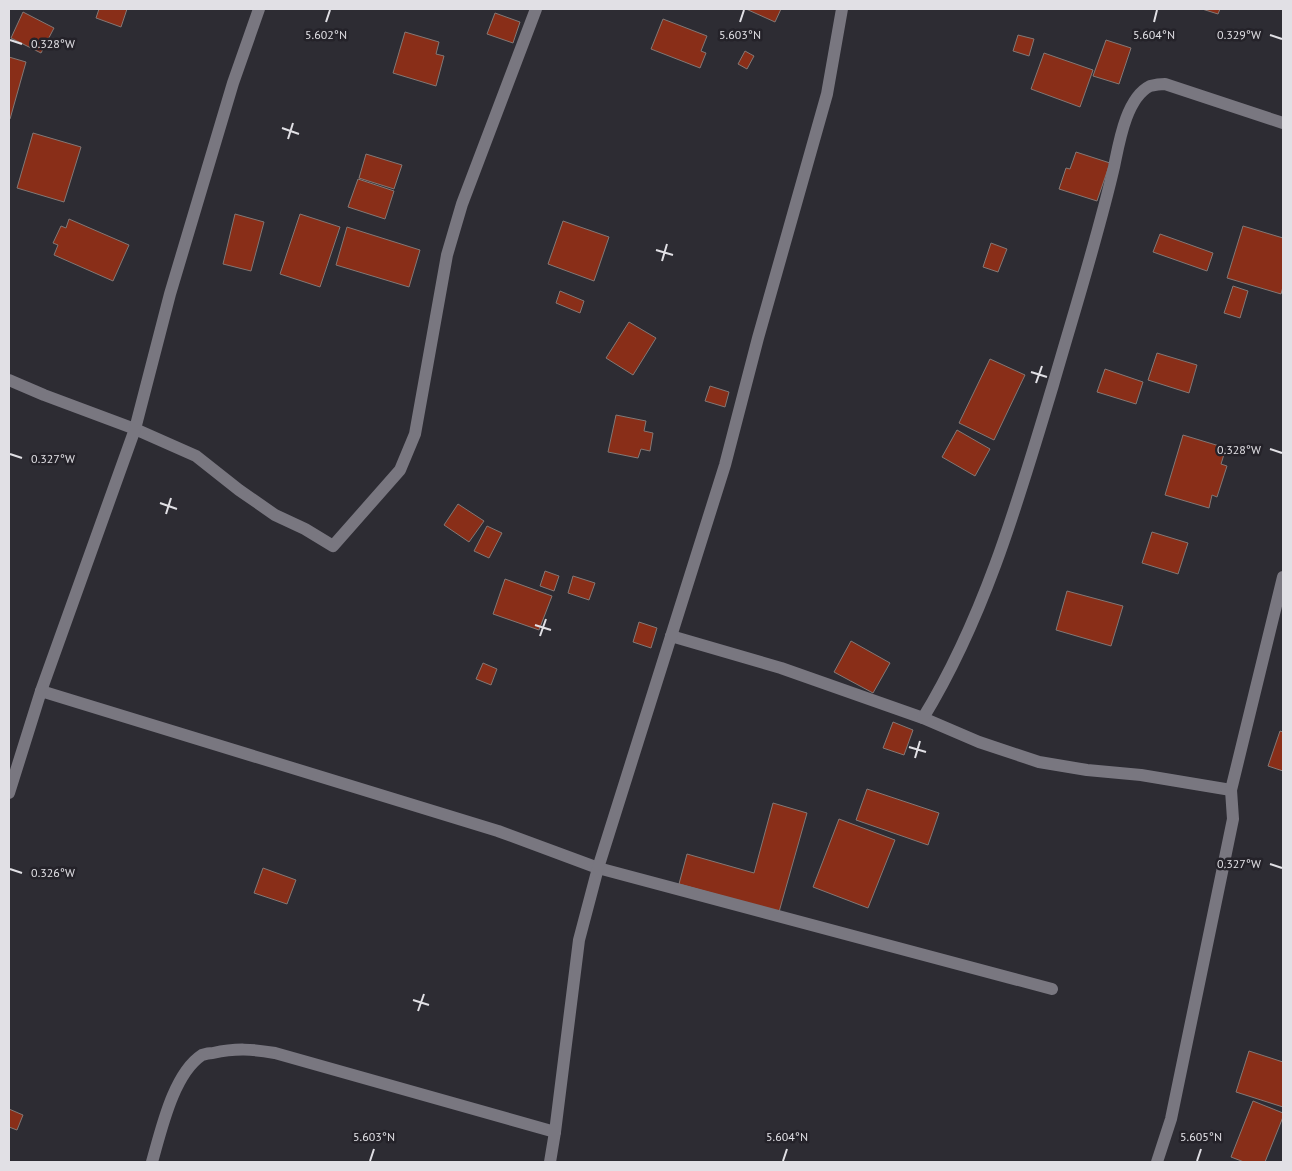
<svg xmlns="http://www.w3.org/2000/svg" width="1292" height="1171" font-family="'PT Sans',sans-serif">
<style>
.building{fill:#892e18;stroke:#837875}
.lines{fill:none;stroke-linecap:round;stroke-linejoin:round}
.minor{stroke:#797780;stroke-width:12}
.ticks{fill:none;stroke:#e1e0e5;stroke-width:2}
.ticks-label{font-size:12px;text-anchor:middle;fill:#e1e0e5;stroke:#242229;stroke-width:5;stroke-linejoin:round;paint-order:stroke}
</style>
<rect width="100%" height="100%" fill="#2d2c33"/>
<g class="building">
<polygon points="99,9 127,9 121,27 96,18"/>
<polygon points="746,9 781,9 775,22"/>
<polygon points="1202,9 1220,9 1218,14"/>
<polygon points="23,12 54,28 41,53 11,38"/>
<polygon points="495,13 520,22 513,43 487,34"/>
<polygon points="663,19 707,36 701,51 706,53 700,68 651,49"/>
<polygon points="405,32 439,42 436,54 444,56 436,86 393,73"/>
<polygon points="1018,35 1034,39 1029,56 1013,51"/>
<polygon points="1106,40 1131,48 1119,84 1093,76"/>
<polygon points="745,51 754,56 747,69 738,64"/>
<polygon points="1044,53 1093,70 1080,107 1031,89"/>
<polygon points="9,57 26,62 10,119 9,119"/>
<polygon points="33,133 81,147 64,202 17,188"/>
<polygon points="1076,152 1110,163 1097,201 1059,189 1066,168 1070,169"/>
<polygon points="366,154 402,165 394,189 359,178"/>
<polygon points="358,179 394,191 385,219 348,207"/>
<polygon points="235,214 264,222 251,271 223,264"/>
<polygon points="300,214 340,227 320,287 280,274"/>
<polygon points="69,219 129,245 113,281 54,255 58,245 53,243 61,226 66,228"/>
<polygon points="563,221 609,237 594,281 548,264"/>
<polygon points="1243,226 1283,238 1283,287 1281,294 1227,278"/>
<polygon points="347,227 420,250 409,287 336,265"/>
<polygon points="1160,234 1213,253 1207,271 1153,252"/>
<polygon points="991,243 1007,249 998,272 983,267"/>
<polygon points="1233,286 1248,291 1240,318 1224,313"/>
<polygon points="560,291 584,301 580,313 556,303"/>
<polygon points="629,322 656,338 633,375 606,358"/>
<polygon points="1157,353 1197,365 1189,393 1148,380"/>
<polygon points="990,359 1025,375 994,440 959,423"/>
<polygon points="1105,369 1143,382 1136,404 1097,392"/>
<polygon points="710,386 729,392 725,407 705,401"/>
<polygon points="616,415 646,421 644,431 653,433 650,451 641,449 638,458 608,452"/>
<polygon points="957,430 990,449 975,476 942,457"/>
<polygon points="1183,435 1226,448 1221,464 1227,466 1217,497 1212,495 1209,508 1165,495"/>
<polygon points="458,504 484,521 469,542 444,525"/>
<polygon points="487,526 502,533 489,558 474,551"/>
<polygon points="1152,532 1188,543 1178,574 1142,563"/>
<polygon points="545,571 559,576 554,591 540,586"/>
<polygon points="573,576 595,583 589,600 568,593"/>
<polygon points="505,579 552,596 539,630 493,614"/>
<polygon points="1067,591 1123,606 1111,646 1056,630"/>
<polygon points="639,622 657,628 651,648 633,642"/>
<polygon points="851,641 890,663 873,693 834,672"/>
<polygon points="483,663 497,669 491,685 476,679"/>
<polygon points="893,722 913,730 904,755 883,748"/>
<polygon points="1280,731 1283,732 1283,771 1268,766"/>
<polygon points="867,789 939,813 928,845 856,820"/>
<polygon points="773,803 807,813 779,912 679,884 687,854 754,873"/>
<polygon points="839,819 895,840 868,908 813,887"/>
<polygon points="263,868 296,880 287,904 254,893"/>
<polygon points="1249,1051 1283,1062 1283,1107 1236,1092"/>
<polygon points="1253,1101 1283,1113 1283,1117 1265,1162 1244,1162 1231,1157"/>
<polygon points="9,1109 23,1115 17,1130 9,1127"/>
</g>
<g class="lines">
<g class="minor">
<polyline points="9,380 44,395 135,429 196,456 239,490 275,515 305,529 333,546 400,470 415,434 447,255 462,204 536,9"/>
<polyline points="671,636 781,668 923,718 979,742 1039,762 1087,770 1141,775 1231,790"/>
<polyline points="41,691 498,831 598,868 1052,989"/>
<path d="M923,718C985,617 1019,498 1053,385C1074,312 1097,240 1114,167C1119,143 1126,98 1150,86C1154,85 1161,84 1165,84L1283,123"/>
<polyline points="9,793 41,691 135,429 170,294 233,83 259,9"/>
<path d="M152,1162C161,1131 173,1074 202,1055C205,1054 210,1053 213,1053C236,1048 252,1049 275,1053L555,1132"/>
<polyline points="550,1162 555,1132 579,940 598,868 725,465 758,338 827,94 842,9"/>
<polyline points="1157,1162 1171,1119 1233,819 1231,790 1283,577"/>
</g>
</g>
<path class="ticks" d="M326,22L330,10M740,22L744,10M1154,22L1157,10M1270,35L1282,39M10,40L22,44M282,128L299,134M288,139L293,123M656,250L673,255M662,261L667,244M1031,372L1047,377M1036,383L1042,366M1270,449L1282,453M10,454L22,458M160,503L177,509M166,514L171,498M535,625L551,630M540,636L546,619M909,747L926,752M915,758L920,741M1270,864L1282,868M10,869L22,873M413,1000L429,1005M418,1011L424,994M370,1161L374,1149M783,1161L787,1149M1197,1161L1201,1149"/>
<g class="ticks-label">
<text x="326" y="39">5.602°N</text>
<text x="740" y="39">5.603°N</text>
<text x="1154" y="39">5.604°N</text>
<text x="1239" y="39">0.329°W</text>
<text x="53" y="48">0.328°W</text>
<text x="1239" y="454">0.328°W</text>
<text x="53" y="463">0.327°W</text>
<text x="1239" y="868">0.327°W</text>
<text x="53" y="877">0.326°W</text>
<text x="1201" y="1141">5.605°N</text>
<text x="374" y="1141">5.603°N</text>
<text x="787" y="1141">5.604°N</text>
</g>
<rect width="1292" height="1171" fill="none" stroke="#e1e0e5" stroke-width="20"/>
</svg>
